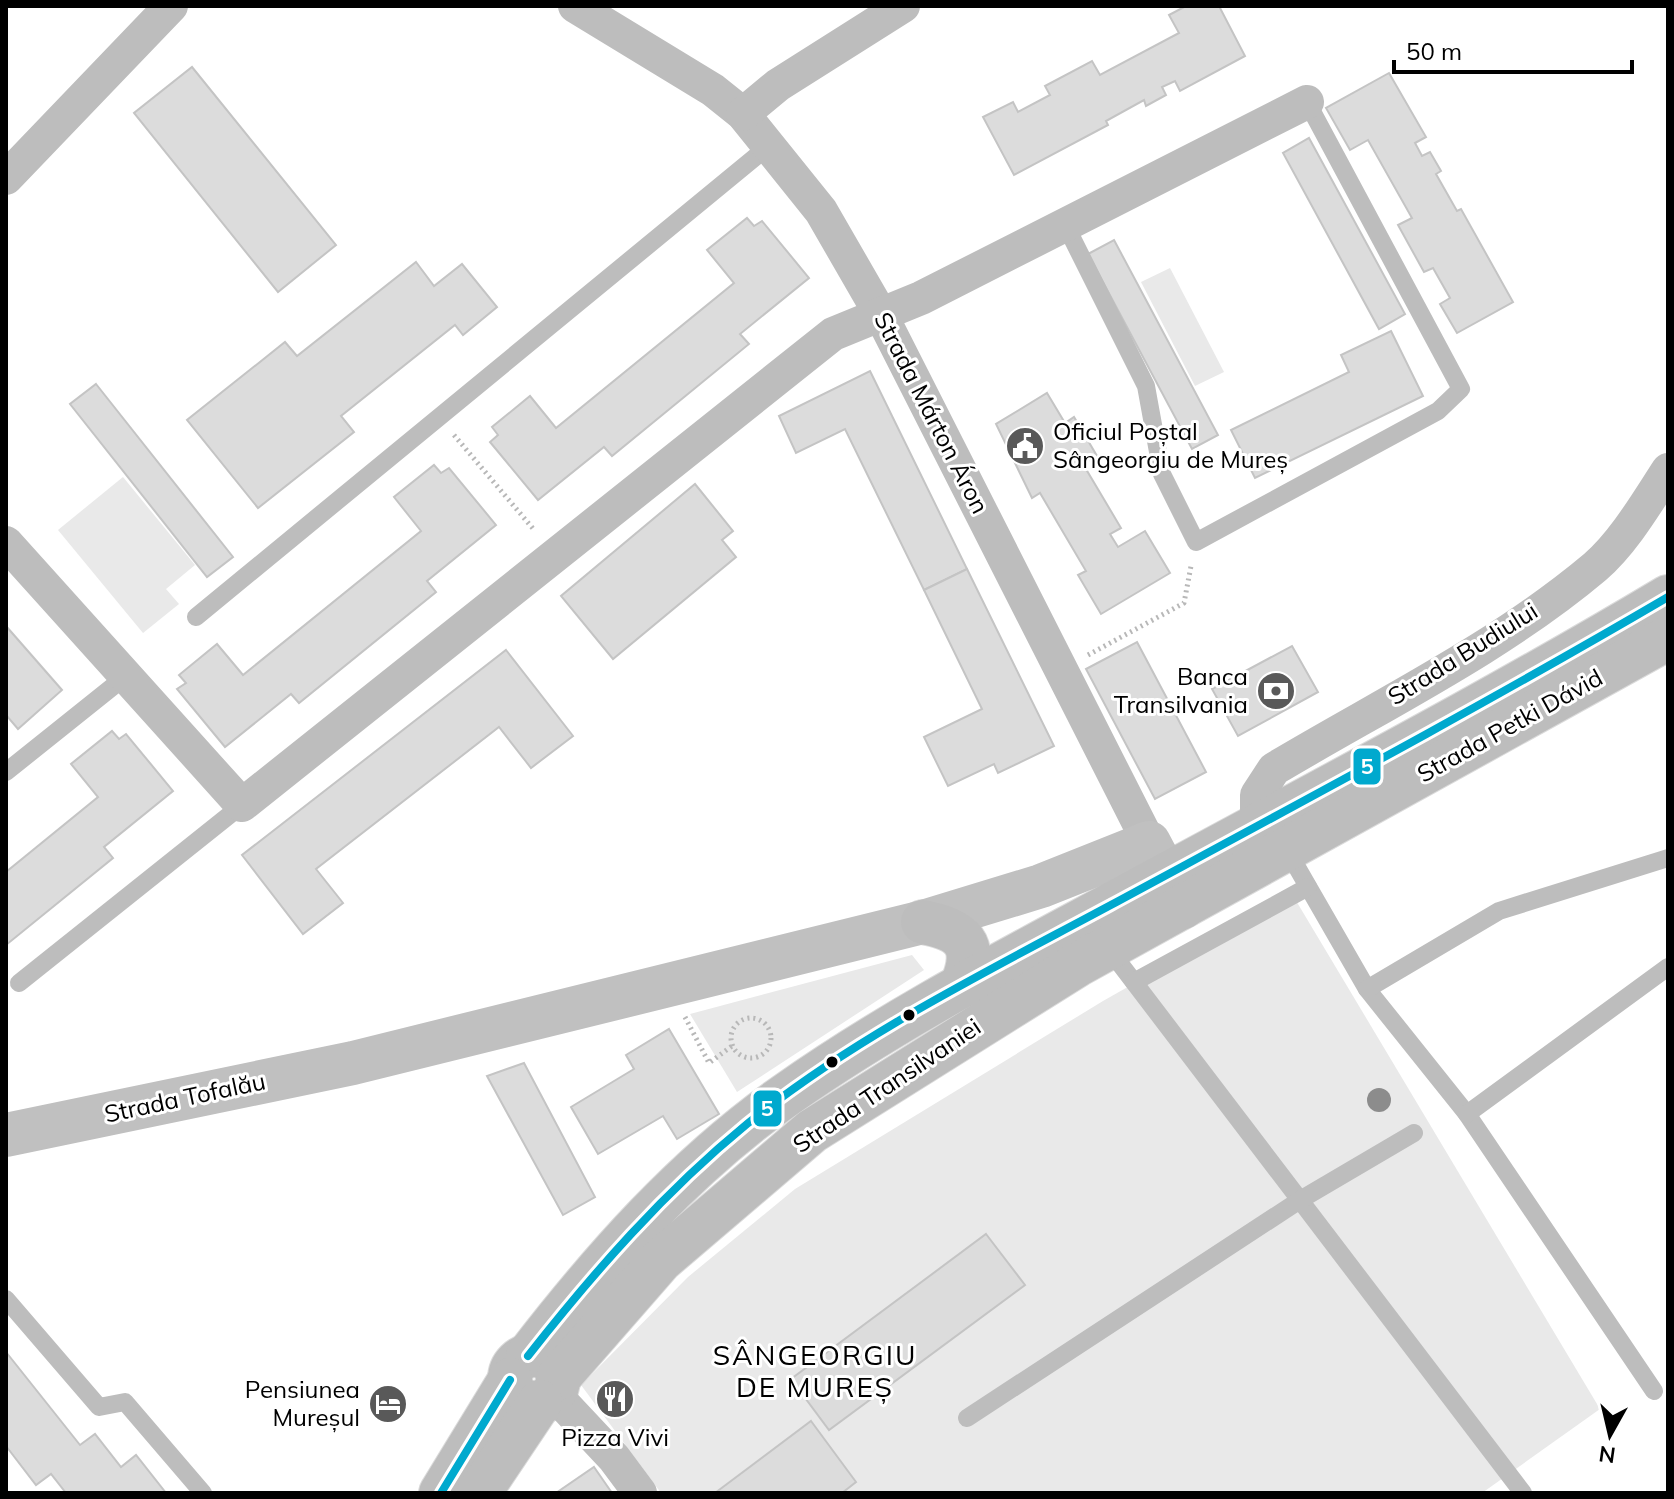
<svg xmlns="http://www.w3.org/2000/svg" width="1674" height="1499" font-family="Mulish,sans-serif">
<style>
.green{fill:#e9e9e9}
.building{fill:#dcdcdc;stroke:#c4c4c4;stroke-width:2}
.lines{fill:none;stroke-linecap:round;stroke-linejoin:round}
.primary-casing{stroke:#dbdbdb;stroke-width:46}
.path{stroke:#b8b8b8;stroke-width:5;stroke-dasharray:2 4;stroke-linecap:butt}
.lane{stroke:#bdbdbd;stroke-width:18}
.street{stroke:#bdbdbd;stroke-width:34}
.secondary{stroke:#c0c0c0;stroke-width:44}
.primary{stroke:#bdbdbd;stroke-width:44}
.bus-1-casing{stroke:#fff;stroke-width:14}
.bus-1{stroke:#00a9ce;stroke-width:8}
.tree{fill:#8c8c8c}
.bus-dot{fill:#000;stroke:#fff;stroke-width:3}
.labels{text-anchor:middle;stroke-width:6;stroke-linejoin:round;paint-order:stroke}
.street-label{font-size:24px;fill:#000;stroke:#fff}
.poi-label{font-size:24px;fill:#000;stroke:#fff;text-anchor:end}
.quarter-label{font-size:28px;letter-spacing:2px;fill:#000;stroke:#fff}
.line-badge{stroke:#fff;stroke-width:3}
.badge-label{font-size:22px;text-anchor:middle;font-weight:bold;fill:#fff}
</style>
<rect width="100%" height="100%" fill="#fff"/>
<g class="green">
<polygon points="1170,268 1224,372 1195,386 1141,282"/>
<polygon points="123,477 195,565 166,589 179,604 143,633 58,530"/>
<polygon points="1292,894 1600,1409 1482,1493 661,1493 581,1385 688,1277 795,1189 1103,1001"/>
<polygon points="912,955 924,970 737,1092 690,1014"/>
</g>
<g class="building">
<polygon points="1186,6 1219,6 1245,56 1180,91 1175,81 1162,87 1166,95 1146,106 1144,100 1106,121 1108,125 1014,175 983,117 1013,102 1018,112 1050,95 1045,86 1092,61 1100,75 1179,33 1169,15"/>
<polygon points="192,67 336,245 278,292 134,113"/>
<polygon points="1389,73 1426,137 1415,143 1422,156 1430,152 1441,171 1436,174 1457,211 1461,209 1513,302 1457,333 1440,304 1450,298 1433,268 1424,272 1398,225 1412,218 1368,140 1350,150 1326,108"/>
<polygon points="1309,138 1405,314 1379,329 1283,153"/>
<polygon points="747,218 754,226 762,221 809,278 740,334 749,344 612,456 604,447 538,500 490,442 498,435 492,427 530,396 556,428 734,283 707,250"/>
<polygon points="1114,240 1218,435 1192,449 1088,254"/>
<polygon points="416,262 434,286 462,264 497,307 463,335 455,325 341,416 354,432 258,508 187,420 285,342 297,356"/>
<polygon points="1391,331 1423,396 1255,478 1231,430 1349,372 1341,355"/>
<polygon points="870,371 967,569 924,590 845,429 796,453 779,416"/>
<polygon points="96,384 233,557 207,577 70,404"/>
<polygon points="1047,393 1065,423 1074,417 1097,456 1083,464 1121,528 1110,534 1118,547 1145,531 1170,573 1101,614 1078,575 1086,571 1040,493 1032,498 996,424"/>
<polygon points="434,465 441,473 449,468 496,525 427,581 436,592 299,703 291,694 225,747 177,689 186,683 179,675 217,644 243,675 421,531 394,497"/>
<polygon points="695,484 733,531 722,540 736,557 613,659 561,596"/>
<polygon points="967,569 1054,746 998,773 994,764 948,786 924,737 982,709 924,590"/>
<polygon points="6,626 62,690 18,729 6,715"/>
<polygon points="1137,642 1206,772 1155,799 1086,669"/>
<polygon points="1292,646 1318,692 1238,736 1212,689"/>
<polygon points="506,650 573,736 531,768 499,727 316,869 343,903 303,934 242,855"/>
<polygon points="112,731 119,739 126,734 173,791 104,847 113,858 6,945 6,872 98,797 71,764"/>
<polygon points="669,1029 719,1114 677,1139 663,1116 598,1154 571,1107 634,1069 626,1055"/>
<polygon points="524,1063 595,1197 563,1215 487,1076"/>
<polygon points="986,1234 1025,1285 829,1430 791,1379"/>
<polygon points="6,1352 80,1445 95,1434 121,1467 136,1455 166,1493 66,1493 51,1474 36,1485 6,1446"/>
<polygon points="811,1421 856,1482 842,1493 715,1493"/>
<polygon points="594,1467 612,1493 556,1493"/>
</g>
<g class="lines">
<g class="primary-casing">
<g id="primary">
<path d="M923,922C963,930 979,944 962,985"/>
<circle cx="534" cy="1379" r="24"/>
<path d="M528,1356C602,1260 686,1165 786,1095C888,1023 999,965 1109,906C1296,804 1486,706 1668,597"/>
<polyline points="558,1378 661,1260 812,1131 1077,965 1668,638"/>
<polyline points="441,1493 510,1380"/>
<polyline points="479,1493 540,1402"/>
</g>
</g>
<g class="path">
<polyline points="454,435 535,531"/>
<polyline points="1088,655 1184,603 1191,566"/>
<polyline points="685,1017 709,1063 732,1046"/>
<circle cx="751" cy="1038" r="20"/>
</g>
<g class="lane">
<polyline points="1064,222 1146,386 1162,474 1196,542 1438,411 1461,389 1307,102"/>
<polyline points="196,617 770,145"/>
<polyline points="6,772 126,676"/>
<polyline points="1287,850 1367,989 1467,1114 1654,1391"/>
<polyline points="1108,948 1523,1493"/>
<polyline points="1134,982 1308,887"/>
<polyline points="19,983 242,805"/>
<polyline points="1367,989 1499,911 1668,858"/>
<polyline points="1467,1114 1668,967"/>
<polyline points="6,1299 99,1407 125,1402 203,1493"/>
<polyline points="967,1418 1300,1200 1414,1133"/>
</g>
<g class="street">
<polyline points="575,6 713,90 743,114 821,211 881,315 1149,843"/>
<polyline points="743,114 778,85 903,6"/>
<polyline points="6,178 171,6"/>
<polyline points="6,543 242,805 833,334 921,298 1307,102"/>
<path d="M1257,823V795L1274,769C1381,705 1499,648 1595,567C1624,542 1647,502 1668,470"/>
<polyline points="553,1393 614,1458 640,1493"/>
</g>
<polyline class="secondary" points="6,1135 353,1063 923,922 1041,886 1149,843 1183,907"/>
<use href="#primary" class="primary"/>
<g class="bus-1-casing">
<g id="bus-1">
<path d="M528,1356C594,1272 664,1192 747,1124C856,1036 986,972 1109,906C1296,805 1484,705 1668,597"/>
<polyline points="441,1493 510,1380"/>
</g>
</g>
<use href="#bus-1" class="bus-1"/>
</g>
<circle class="tree" cx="1379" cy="1100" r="12"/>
<defs>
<g id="civic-disc" transform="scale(2)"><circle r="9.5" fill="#595959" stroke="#fff"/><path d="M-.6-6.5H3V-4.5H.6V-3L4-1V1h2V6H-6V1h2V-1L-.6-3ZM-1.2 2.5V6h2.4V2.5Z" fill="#fff"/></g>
<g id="bank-disc" transform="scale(2)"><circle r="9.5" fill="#595959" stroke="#fff"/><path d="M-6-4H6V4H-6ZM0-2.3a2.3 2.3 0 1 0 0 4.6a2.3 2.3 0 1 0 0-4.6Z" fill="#fff"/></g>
<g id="restaurant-disc" transform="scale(2)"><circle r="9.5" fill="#595959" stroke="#fff"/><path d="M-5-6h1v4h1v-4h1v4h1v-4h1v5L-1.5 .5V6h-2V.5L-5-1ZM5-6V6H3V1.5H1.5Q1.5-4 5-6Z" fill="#fff"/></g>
<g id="hotel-disc" transform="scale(2)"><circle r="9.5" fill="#595959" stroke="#fff"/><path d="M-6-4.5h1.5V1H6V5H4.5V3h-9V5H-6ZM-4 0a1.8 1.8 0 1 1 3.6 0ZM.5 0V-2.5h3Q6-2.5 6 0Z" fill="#fff"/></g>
</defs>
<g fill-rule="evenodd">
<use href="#civic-disc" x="1025" y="446"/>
<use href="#bank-disc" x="1276" y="691"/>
<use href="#restaurant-disc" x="615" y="1399"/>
<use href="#hotel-disc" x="388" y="1404"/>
</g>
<g class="bus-dot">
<circle cx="909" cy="1015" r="7"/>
<circle cx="832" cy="1062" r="7"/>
</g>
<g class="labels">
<g class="street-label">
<text transform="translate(931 413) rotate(63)" y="8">Strada Márton Áron</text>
<text transform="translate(1463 654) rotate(-32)" y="8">Strada Budiului</text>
<text transform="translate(1510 726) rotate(-29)" y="8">Strada Petki Dávid</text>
<text transform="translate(887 1086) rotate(-34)" y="8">Strada Transilvaniei</text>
<text transform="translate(185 1098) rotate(-12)" y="8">Strada Tofalău</text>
</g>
<g class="poi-label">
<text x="1053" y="440" text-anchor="start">Oficiul Poștal<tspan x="1053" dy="28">Sângeorgiu de Mureș</tspan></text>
<text x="1248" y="685">Banca<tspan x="1248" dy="28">Transilvania</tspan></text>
<text x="360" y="1398">Pensiunea<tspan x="360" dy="28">Mureșul</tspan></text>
<text x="615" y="1446" text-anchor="middle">Pizza Vivi</text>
</g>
<g class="quarter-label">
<text x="815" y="1365">SÂNGEORGIU<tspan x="815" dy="32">DE MUREȘ</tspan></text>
</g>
</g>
<g class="line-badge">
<rect x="1352" y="747" width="30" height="39" rx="8" fill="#00a9ce"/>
<rect x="752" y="1089" width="31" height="39" rx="8" fill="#00a9ce"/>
</g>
<g class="badge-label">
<text x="1367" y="774">5</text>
<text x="767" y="1116">5</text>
</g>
<rect width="1674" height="1499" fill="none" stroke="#000000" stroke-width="16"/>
<g transform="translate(1610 1435) rotate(188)" stroke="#ffffff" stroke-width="6" paint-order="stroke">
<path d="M0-6L14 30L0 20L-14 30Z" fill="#000000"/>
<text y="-12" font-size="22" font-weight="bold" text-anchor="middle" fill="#000000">N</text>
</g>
<path d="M1394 60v12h238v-12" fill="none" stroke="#000000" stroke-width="4"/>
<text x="1406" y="60" font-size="24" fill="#000000" stroke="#ffffff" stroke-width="6" paint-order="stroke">50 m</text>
</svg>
